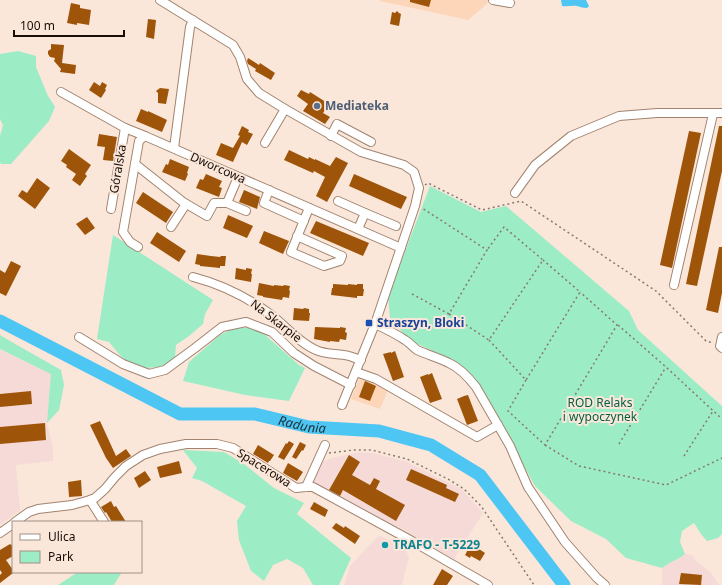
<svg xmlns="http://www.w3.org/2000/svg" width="722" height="585" font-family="'Noto Sans',sans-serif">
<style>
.built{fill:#fdd6ba}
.industrial{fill:#f5dad8}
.green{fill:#9cecc5}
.water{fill:#4dc6f3}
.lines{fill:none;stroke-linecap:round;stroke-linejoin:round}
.river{stroke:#4dc6f3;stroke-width:13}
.building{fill:#9e5409}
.minor-casing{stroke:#a1846f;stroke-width:10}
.path{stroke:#88796f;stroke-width:1.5;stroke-dasharray:2 3;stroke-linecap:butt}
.minor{stroke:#fff;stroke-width:8}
.service-dot{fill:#5c6f8a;stroke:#fbe7da;stroke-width:1.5}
.transit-dot{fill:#1a4fb4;stroke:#fbe7da;stroke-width:1.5}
.culture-dot{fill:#0f9aa8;stroke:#fbe7da;stroke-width:1.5}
.labels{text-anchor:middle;stroke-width:4;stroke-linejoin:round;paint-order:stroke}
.service-label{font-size:12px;font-weight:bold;fill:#4e5e75;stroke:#fbe7da;text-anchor:start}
.street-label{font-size:12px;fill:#190e07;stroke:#fbe7da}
.transit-label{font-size:12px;font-weight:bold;fill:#164399;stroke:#fbe7da;text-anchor:start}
.park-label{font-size:12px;fill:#025f40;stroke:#fbe7da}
.culture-label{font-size:12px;font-weight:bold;fill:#0d838f;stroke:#fbe7da;text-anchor:start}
.water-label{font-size:13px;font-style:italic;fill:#1b3038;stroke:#fbe7da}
</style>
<rect width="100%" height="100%" fill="#fbe7da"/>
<g class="built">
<polygon points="380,0 488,0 487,4 468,20 380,1"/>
<polygon points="361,374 389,388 380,409 351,399"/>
</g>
<g class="industrial">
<polygon points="0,349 52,374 47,423 53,448 53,461 16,465 20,510 0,525"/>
<polygon points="359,452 373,453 407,462 461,489 476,505 483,513 454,559 404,530 367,512 313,483 321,465 324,461 332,458"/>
<polygon points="381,536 405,549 409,558 405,572 402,585 344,585 350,566 377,537"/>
<polygon points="685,554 692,555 695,560 711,573 719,585 662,585 662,568 668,564 680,558"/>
</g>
<g class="green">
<polygon points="18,51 36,56 36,67 48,96 55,107 49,121 11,164 1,164 0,162 0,136 3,125 0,119 0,54"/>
<path d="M430,186L481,212L506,206L629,311L638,330L722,406V534L718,538L707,541L701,534L694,523L682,531L680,542L685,554C678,560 669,562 662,568L626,558L606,539L571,521L535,486L474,377L452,360L409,340L390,318L388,296Z"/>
<polygon points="113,235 213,300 205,314 203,324 189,336 176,345 175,358 160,367 145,368 128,363 119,354 109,342 97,339"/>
<polygon points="234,328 250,328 263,333 299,365 305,368 289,401 245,395 183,381 189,362 220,335"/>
<polygon points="0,335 17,345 61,370 64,385 59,410 47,423 51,374 0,349"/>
<polygon points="183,450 224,452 244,464 274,488 304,503 297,514 351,558 339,585 313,585 303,568 287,559 273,565 264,581 251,571 239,540 237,521 246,506 202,481 192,478 197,468"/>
<polygon points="78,572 122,572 114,585 58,585"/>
</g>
<path class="water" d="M561,0H586L589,6L587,8C583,8 581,7 577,6C572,5 567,7 562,6Z"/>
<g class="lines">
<path class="river" id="s1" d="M0,321L180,414H255L309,427L379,431L431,445L480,475L564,585"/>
</g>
<g class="building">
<polygon points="410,0 431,0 429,7 410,2"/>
<polygon points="71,3 80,5 80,8 91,10 89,25 77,23 77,25 67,23"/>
<polygon points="397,11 399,13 401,14 399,26 390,24 392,12 395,13"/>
<polygon points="148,19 156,20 154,39 146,37"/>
<polygon points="51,44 64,45 62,63 76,65 75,74 60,72 61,69 54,61 55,58 50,57 48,54 48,51 51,49"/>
<polygon points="248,58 259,65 260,63 275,73 271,80 255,71 256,69 248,64 247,61"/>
<polygon points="94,82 100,86 102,82 107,85 105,89 106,90 101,98 89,90"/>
<polygon points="160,88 169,89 166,104 158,103 158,93 156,91"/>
<polygon points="301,90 309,94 310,92 329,104 323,113 330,117 325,124 303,111 308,104 297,96"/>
<polygon points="141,109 148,112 148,111 163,118 167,120 162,132 136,121"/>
<polygon points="242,126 249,130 248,132 253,134 247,145 242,142 233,162 216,155 221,143 233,148 240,136 238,135"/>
<polygon points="719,126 722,126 722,171 697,286 686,284"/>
<polygon points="689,131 701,133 672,268 660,265"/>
<polygon points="99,134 117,137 113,161 103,160 105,147 97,146"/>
<polygon points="69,149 91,165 85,174 87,176 80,186 72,180 76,174 66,167 67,165 61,161"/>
<polygon points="289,150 308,159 309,157 315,160 315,159 330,166 336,157 348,163 327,202 316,196 325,177 314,171 313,173 284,160"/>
<polygon points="170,159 189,167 187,173 188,174 185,181 162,172 166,164 168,165"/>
<polygon points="206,174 222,181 219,187 222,188 219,197 196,188 200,179 203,180"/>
<polygon points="354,174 407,197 401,209 349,186"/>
<polygon points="37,178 50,188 35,209 18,196 22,190 27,193"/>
<polygon points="244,190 260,197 257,209 239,202"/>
<polygon points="143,192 173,212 166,223 136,203"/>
<polygon points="228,215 253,226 247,238 223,228"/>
<polygon points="87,217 95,228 85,235 76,224"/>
<polygon points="316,221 369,243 363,256 310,233"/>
<polygon points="264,231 289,241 283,254 259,243"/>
<polygon points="157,232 186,251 179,262 150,243"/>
<polygon points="719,247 722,247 722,293 718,313 706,310"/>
<polygon points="197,254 211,256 220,257 221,256 226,256 225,266 220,266 220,268 200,266 200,265 195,264"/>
<polygon points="11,261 21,266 6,296 0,293 0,270 5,273"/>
<polygon points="236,268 246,270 246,268 252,269 251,274 252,274 251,282 235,279"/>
<polygon points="259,283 274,286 274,285 283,286 284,285 290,286 289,290 290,291 289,298 283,297 282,300 263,297 263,296 257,295"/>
<polygon points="333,284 348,285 348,284 357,285 357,284 363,284 363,289 364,289 363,296 357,296 357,298 331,295 332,288 333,288"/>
<polygon points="294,308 303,309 304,308 309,309 309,313 310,313 309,321 293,320"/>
<polygon points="315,327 340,328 340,327 346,328 345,332 347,333 346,340 340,339 339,342 330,341 330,342 314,339"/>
<polygon points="395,351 404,377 393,381 383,354 391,352 391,353"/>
<polygon points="432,373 442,399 430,403 420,377 428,374 428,375"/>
<polygon points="365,381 376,386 370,401 359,397"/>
<polygon points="31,391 32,404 0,407 0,394"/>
<polygon points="468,395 478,421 467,425 457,399 464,396"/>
<polygon points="100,421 116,456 126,449 131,456 113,468 106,458 90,425"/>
<polygon points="45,423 46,440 0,444 0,427"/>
<polygon points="289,441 294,444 284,460 278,457 286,443 287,444"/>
<polygon points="300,442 306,445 303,451 302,450 296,459 292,457"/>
<polygon points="258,445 274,455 270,461 269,461 268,463 253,454"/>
<polygon points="349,455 360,462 352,475 370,485 374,478 380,481 376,489 405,505 396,521 343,490 340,496 329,490"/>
<polygon points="179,461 182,473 160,478 157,467"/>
<polygon points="288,463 303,472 297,481 283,473"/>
<polygon points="411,469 447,485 446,488 459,494 455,502 406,480"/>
<polygon points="145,471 151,480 139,488 134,478"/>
<polygon points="81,480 82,496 69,497 68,482"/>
<polygon points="111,501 114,507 116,506 126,522 112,522 106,512 105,513 101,507"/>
<polygon points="314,502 328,510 325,517 310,509"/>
<polygon points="336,523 344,528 345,526 360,536 355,544 332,528"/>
<polygon points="474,542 478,544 476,547 485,553 480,561 471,556 470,558 465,555 471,544 472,545"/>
<polygon points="10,544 11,545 13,544 13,556 6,560 13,570 13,573 0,583 0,575 2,573 0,570 0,550"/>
<polygon points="442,569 453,576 447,585 433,585"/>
<polygon points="681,573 702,575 701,585 679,584"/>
</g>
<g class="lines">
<g class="minor-casing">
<g id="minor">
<polyline points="160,0 233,45 240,57 247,79 259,93 285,109 361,152 404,165 414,172 419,188 415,206 375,324 342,405"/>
<polyline points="493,0 510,3"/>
<polyline points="61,92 125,128"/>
<polyline points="331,136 337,124 371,142"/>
<polyline points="265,143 285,109"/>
<polyline points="174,148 190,27 193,20"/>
<polyline points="135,164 183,202 207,216 214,203 227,203"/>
<polyline points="238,177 227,203 246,211"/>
<polyline points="269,190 264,203 304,221"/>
<polyline points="515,193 535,165 571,136 619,116 657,113 722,113"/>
<polyline points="338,201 365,213"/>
<polyline points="111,209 125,128 145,136"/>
<polyline points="171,227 186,204"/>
<polyline points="358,229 365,213 396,226"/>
<polyline points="297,236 342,256 340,261 324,266 291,252 309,208"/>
<polyline points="138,247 130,242 123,232 139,141 145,136 401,248"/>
<path d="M193,277C220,284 247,297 270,314C285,325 299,343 316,350C326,355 338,353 349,356C353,357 357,359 361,360"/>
<polyline points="674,285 713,114"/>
<path d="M375,324C386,329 396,334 405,340C410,343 413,347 417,350C428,355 439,358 449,363C460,368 469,378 476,387L510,446L528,487L565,542L597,578L605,585"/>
<polyline points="79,337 123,364 149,374 165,370 195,348 222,327 246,322 272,332 294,353 314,366 351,385"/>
<polyline points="722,337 720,346 722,348"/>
<polyline points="356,372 376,379 477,437 498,425"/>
<polyline points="306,487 325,445"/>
<polyline points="90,500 104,522"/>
<polyline points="15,522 29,512 38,509 72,505 90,500 95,498 105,489 115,477 126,466 143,455 160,449 186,444 217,444 233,448 296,488 306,487 313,487 412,541 488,585"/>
<polyline points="0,533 13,524"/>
</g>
</g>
<g class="path">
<polyline points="425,185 428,183 482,210 521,201 656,291 706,341 713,343"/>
<polyline points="412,294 449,314 487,250 422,208"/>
<polyline points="449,314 489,340 543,260 504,227 487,250"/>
<polyline points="618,325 666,367 722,419"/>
<polyline points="489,340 526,380 580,292 543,260"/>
<polyline points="526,380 508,411 545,445 617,325 580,292"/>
<polyline points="619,444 666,367"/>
<polyline points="545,445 579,466 666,485 722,458"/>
<polyline points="329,453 354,450 372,450 407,459 448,479 464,489 481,506 534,585"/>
<polyline points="684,456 713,411"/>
</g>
<use href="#minor" class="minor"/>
</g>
<circle class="service-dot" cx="317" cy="106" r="4"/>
<rect class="transit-dot" x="365" y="319" width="8" height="8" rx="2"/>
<circle class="culture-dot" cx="385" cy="545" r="4"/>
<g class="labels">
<g class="service-label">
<text x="325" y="110">Mediateka</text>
</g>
<g class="street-label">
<text transform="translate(218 168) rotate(24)" y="4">Dworcowa</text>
<text transform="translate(118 169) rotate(-80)" y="4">Góralska</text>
<text transform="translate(276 321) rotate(38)" y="4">Na Skarpie</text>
<text transform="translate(264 468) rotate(32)" y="4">Spacerowa</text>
</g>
<g class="transit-label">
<text x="377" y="327">Straszyn, Bloki</text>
</g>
<g class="park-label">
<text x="600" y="407">ROD Relaks<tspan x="600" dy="14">i wypoczynek</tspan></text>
</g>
<g class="culture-label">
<text x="393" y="549">TRAFO - T-5229</text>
</g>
<g class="water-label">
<text dy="5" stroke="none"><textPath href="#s1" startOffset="326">Radunia</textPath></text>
</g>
</g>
<rect x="12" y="521" width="130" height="52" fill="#fbe7da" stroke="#a19086"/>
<rect x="20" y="534" width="20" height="6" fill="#ffffff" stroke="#a19086"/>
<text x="48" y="541" font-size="12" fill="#190e07">Ulica</text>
<rect x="20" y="551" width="20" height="12" fill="#9cecc5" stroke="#a19086"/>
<text x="48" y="561" font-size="12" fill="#190e07">Park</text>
<path d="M14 30v6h110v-6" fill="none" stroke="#190e07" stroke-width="2"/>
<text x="20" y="30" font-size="12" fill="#190e07" stroke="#fbe7da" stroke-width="3" paint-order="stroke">100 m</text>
</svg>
